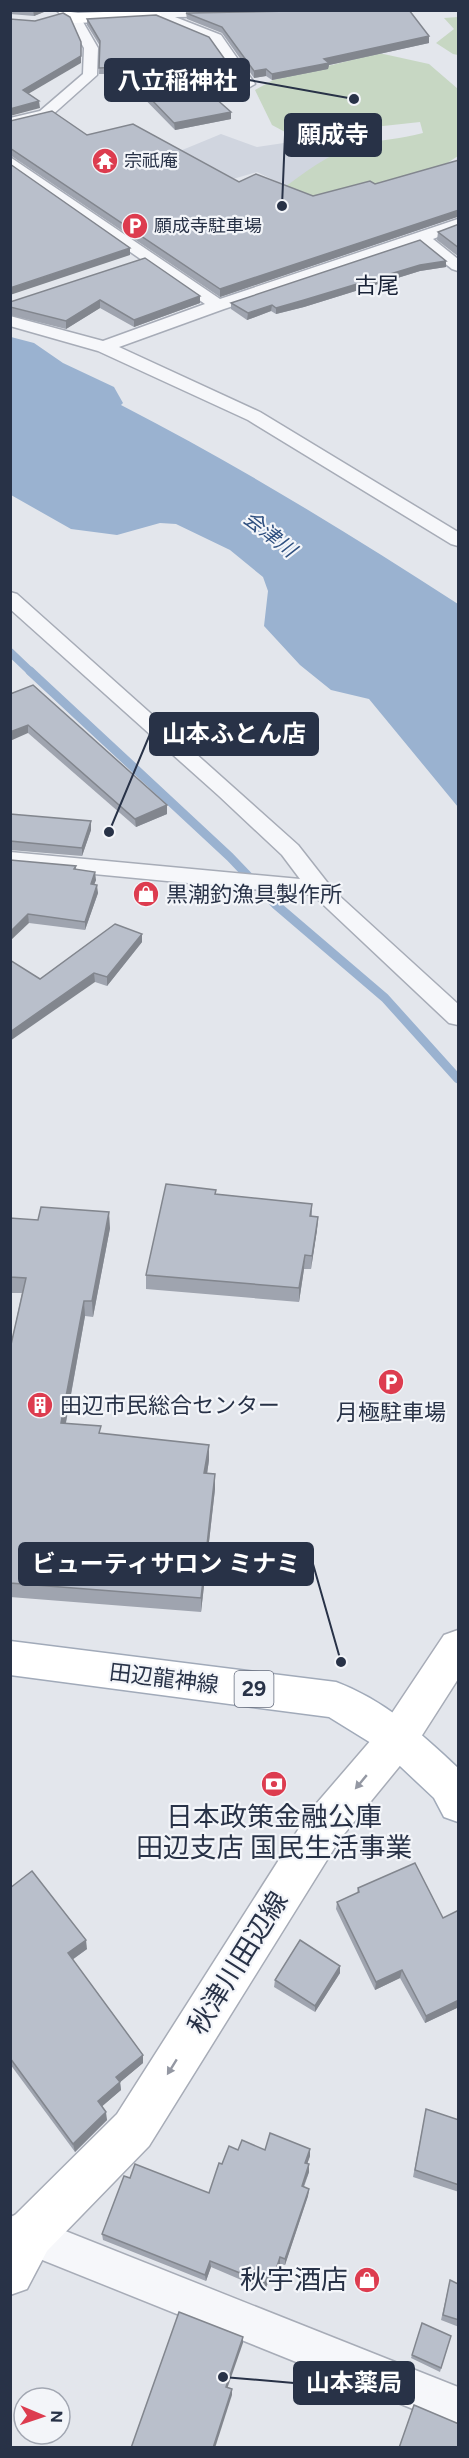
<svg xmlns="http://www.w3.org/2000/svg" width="469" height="2458" font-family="Figtree,'Noto Sans JP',sans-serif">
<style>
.built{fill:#d0d5df}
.green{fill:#c7d7c3}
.water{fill:#9ab2d0}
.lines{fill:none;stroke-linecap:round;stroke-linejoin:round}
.stream-far1{stroke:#9ab2d0;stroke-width:8}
.stream{stroke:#9ab2d0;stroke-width:9}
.street-casing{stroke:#a7acb7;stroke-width:3}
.secondary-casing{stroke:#a7acb7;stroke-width:3}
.primary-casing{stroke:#a1aab9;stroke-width:3}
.street{fill:#f6f7fa;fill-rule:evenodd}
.secondary{fill:#fff;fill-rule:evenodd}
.primary{fill:#fff;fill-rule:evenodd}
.wall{fill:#9fa4af}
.shaded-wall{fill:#82868e}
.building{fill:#b9bfcb;stroke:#82868e;stroke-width:1.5}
.oneway{fill:#9498a3}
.labels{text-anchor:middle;stroke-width:4.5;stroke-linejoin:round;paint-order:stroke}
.far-poi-label{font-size:18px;fill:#283247;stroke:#f3f5f9;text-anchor:start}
.far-water-label{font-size:20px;font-style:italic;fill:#2e4f7f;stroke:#f3f5f9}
.shield{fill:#f3f5f9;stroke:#656c7c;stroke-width:1.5}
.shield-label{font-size:21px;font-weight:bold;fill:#283247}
.far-quarter-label{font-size:22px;fill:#1a2337;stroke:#f3f5f9}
.poi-label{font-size:22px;fill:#283247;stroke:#f3f5f9;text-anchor:start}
.street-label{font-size:22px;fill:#283247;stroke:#f3f5f9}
.near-poi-label{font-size:27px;fill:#283247;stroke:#f3f5f9}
.near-street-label{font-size:27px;fill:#283247;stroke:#f3f5f9}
.leader{fill:none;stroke:#283247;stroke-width:2}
.callout-dot{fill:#283247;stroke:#f3f5f9;stroke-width:2}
.callout{fill:#283247;stroke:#283247;stroke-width:2}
.callout-label{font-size:24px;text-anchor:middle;font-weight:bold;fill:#fff}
</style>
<rect width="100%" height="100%" fill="#e3e6ec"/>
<polygon class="built" points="221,134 257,147 331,136 345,150 294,190 257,172 226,181 175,153"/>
<g class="green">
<polygon points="458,17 458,55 453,54 436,43 454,29 444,18"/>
<path d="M379,53L429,64L458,89V156L429,175L321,198L282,189C304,173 328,154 355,146C377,140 401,139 423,133L420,122L374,127L344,138L285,132L272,125L255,90L273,80Z"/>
</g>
<path class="water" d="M11,337L34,343L63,363L114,387L123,403L121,405C238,465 348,533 458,604V807L369,699L331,690L300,665L264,626L268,591L263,577L230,550L176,524L160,523L117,535L71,529L11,495Z"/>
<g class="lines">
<polyline class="stream-far1" points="10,652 31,672"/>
<polyline class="stream" points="30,671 230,857 275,904 385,998 458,1079"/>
<g class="street-casing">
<g id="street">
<polygon points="154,11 333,10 334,11 327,15 175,17 221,35 255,84 248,88 243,87 211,41 149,18 149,12"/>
<polygon points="74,14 79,15 98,48 97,75 50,117 10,127 10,118 40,111 83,74 84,48 67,18"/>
<polygon points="10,157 220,299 458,219 458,229 433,239 458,259 458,271 452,269 420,244 224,309 119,347 260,412 458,532 458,546 451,544 248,420 98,351 10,326 10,316 103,341 205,304 10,168"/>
<polygon points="10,592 17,594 298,845 334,891 458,1004 458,1025 449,1023 313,895 10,866 10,852 300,879 282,855 219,796 10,609"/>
<polygon points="20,2213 458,2387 458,2427 10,2247 10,2217"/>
</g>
</g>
<g class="secondary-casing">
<g id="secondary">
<polygon points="56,10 78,13 156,10 162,15 154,20 74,23 68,21"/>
<polygon points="458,1630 458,1679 412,1751 340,1839 149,2146 47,2251 27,2289 10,2295 10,2223 13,2217 117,2114 310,1811 384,1725 444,1635"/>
</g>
</g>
<g class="primary-casing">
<path id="primary" d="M10,1641L336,1682C384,1700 422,1734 458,1768V1822L444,1817L434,1798L384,1751L329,1717L10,1675Z"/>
</g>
<use href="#street" class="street"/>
<use href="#secondary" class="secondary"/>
<use href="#primary" class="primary"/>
</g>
<g class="wall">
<polygon points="10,10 49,10 34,16 10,14"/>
<polygon points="186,13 429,43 329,65 328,69 272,80 266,76 254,78 222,33 187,19"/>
<polygon points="87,19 236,81 203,87 231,119 175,130 120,74 99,74 100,46 87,25"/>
<polygon points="10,121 87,135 239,182 313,196 375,184 459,160 459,218 457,217 220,297 10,155"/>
<polygon points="459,224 459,257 437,240 438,232"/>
<polygon points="420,240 446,267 420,271 304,307 276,314 271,311 247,320 231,309 231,303"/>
<polygon points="200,296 200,303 134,327 100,308 66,329 10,315 10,302"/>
<polygon points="10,694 167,814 136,827 28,733"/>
<polygon points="10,814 91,830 82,856 10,850"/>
<polygon points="10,860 76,866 76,869 96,880 94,884 98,893 85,930 29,923"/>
<polygon points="142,934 142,942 107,986 95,982 40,979"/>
<polygon points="216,1190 216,1194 312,1204 312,1216 318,1217 317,1230 311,1269 304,1269 299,1302 146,1289 146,1275"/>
<polygon points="10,1218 110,1228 93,1317 85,1316 66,1423 101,1434 209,1445 209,1460 207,1473 215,1474 215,1489 201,1612 10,1597 10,1349 22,1293 10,1293"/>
<polygon points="10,1888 87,1949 72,1960 143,2055 143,2063 120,2082 121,2090 102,2106 107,2120 75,2152 10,2064"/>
<polygon points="358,1888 443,1918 459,1910 459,2007 425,2023 400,1978 375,1990 336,1909 337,1902 357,1893"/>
<polygon points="340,1966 340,1973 315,2012 274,1987 275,1980"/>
<polygon points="426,2109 459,2120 459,2192 413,2177"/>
<polygon points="238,2150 265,2150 310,2156 307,2164 309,2164 309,2172 304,2187 309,2189 308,2196 285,2265 280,2264 273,2282 269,2280 265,2290 211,2267 206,2281 103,2240 102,2234 130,2178 209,2193 222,2164"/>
<polygon points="459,2279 459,2327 441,2320 450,2280 457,2284"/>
<polygon points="451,2336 440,2372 411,2358 412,2355"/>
</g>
<g class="shaded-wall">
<polygon points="33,10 49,10 34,16"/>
<polygon points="429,36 429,43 329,65 328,69 272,80 272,74 324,59"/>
<polygon points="81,42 81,63 23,97 23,90"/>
<polygon points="266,69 266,76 254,78 254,71"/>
<polygon points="236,75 236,81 197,88 197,82"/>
<polygon points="39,101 40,108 10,116 10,109"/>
<polygon points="231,112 231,119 175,130 174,123"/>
<polygon points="458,209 457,217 220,297 220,289"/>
<polygon points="130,248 130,255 10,295 10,288"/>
<polygon points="446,261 446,267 420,271 304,307 276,314 276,308 420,265"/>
<polygon points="200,296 200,303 134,327 134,320"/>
<polygon points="100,300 100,308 66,329 66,321"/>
<polygon points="272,305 271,311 247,320 248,313"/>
<polygon points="28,725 28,733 10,741 10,732"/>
<polygon points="167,805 167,814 136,827 135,819"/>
<polygon points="91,821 91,830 82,856 82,848"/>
<polygon points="95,872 96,880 91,893 91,884"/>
<polygon points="97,885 98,893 85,930 85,922"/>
<polygon points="28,914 29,923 10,941 10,932"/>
<polygon points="142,934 142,942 107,986 107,977"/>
<polygon points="94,973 95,982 10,1041 10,1032"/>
<polygon points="109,1212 110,1228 93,1317 92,1301"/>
<polygon points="318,1217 317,1230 311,1269 312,1256"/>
<polygon points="305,1255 304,1269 299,1302 299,1288"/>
<polygon points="84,1301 85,1316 63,1438 61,1423"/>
<polygon points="209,1445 209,1460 205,1488 204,1473"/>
<polygon points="215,1474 215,1489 201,1612 201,1598"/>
<polygon points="86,1940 87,1949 69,1962 68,1953"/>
<polygon points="340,1966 340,1973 315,2012 315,2006"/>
<polygon points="402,1970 400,1978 375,1990 376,1982"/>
<polygon points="459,2000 459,2007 425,2023 426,2016"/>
<polygon points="143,2055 143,2063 118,2084 120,2082 121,2090 99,2109 98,2101 116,2077"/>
<polygon points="106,2112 107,2120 75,2152 73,2144"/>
<polygon points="310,2149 310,2156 305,2170 305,2163"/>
<polygon points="309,2164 309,2172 301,2193 302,2186"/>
<polygon points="309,2189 308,2196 285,2265 285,2259"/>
<polygon points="280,2257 280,2264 273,2282 274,2276"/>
<polygon points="210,2261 211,2267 206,2281 205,2275"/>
<polygon points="269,2273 269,2280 265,2290 265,2283"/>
<polygon points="243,2337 243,2343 226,2392 226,2387"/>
<polygon points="232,2389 232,2395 215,2448 213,2448"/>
</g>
<g class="building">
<polygon points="343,10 409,10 429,36 324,59 329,63 272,74 266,69 254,71 222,27 186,13"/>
<polygon points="63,13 70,17 81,42 81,56 23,90 39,101 10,109 10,19 35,21"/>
<polygon points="156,15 209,37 236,75 197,82 231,112 174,123 120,67 99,68 100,41 87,19"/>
<polygon points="52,111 87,135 133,124 239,182 256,174 313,196 370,181 375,184 459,160 459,210 220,289 10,148 10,121"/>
<polygon points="10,164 130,248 10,288"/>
<polygon points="459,224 459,248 438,232"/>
<polygon points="420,240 446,261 420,265 304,300 276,308 272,305 248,313 231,303"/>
<polygon points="145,258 200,296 134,320 100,300 66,321 10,307 10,302"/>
<polygon points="33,685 167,805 135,819 28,725 10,732 10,694"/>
<polygon points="10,814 91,821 82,848 10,841"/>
<polygon points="10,860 76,866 74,869 95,872 91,884 97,885 85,922 28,914 10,932"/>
<polygon points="115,924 142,934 107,977 94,973 10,1032 10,960 40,979"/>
<polygon points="166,1184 216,1190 215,1194 312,1204 310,1216 318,1217 312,1256 305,1255 299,1288 146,1275"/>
<polygon points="41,1207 109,1212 92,1301 84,1301 61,1423 101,1426 99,1433 209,1445 204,1473 215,1474 201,1598 10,1583 10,1349 26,1278 10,1277 10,1218 38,1220"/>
<polygon points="415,1863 443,1918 459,1910 459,2000 426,2016 402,1970 376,1982 337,1902 359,1892 358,1888"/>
<polygon points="32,1871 86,1940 68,1953 143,2055 116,2077 120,2082 98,2101 106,2112 73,2144 10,2058 10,1888"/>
<polygon points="300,1940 340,1966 315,2006 275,1980"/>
<polygon points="426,2109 459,2120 459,2185 415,2170"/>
<polygon points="270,2133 310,2149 305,2163 309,2164 302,2186 309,2189 285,2259 280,2257 274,2276 269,2273 265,2283 210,2261 205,2275 102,2234 124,2176 130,2178 135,2164 209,2193 219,2163 222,2164 229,2146 238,2150 242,2140 265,2150"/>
<polygon points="450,2280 458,2284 459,2281 459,2320 443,2315"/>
<polygon points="179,2312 243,2337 226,2387 232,2389 213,2448 131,2448"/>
<polygon points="422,2323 451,2336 441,2368 412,2355"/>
<polygon points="414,2405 459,2424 459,2448 399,2448"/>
</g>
<defs><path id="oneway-solid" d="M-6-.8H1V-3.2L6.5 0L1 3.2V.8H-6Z" transform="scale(1.5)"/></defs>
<g class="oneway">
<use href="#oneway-solid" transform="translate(361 1782) rotate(130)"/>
<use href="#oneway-solid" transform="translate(172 2067) rotate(122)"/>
</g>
<defs>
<g id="temple-disc" transform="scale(1.35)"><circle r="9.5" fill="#dd3c4f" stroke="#f3f5f9"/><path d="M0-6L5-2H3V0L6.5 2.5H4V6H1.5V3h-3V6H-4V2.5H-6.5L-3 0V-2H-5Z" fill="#fff"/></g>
<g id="parking-disc" transform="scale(1.35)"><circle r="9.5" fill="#dd3c4f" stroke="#f3f5f9"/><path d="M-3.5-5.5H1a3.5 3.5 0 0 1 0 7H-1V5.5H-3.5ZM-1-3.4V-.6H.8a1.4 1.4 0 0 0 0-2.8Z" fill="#fff"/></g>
<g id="shop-disc" transform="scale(1.35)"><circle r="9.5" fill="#dd3c4f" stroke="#f3f5f9"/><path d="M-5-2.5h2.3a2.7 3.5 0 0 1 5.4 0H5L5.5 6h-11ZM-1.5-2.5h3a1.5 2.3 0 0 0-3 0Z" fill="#fff"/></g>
<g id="building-disc" transform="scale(1.35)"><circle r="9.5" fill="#dd3c4f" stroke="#f3f5f9"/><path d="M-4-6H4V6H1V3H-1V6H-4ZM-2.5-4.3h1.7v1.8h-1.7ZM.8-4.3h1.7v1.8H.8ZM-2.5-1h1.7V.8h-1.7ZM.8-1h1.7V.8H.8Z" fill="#fff"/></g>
<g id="bank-disc" transform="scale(1.35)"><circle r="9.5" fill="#dd3c4f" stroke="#f3f5f9"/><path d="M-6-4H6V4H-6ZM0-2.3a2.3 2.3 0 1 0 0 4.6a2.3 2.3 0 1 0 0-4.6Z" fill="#fff"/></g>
</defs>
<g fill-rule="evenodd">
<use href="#temple-disc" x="105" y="161"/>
<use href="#parking-disc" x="135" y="226"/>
<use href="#shop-disc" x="146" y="894"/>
<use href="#parking-disc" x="391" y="1382"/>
<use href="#building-disc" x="40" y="1405"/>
<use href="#bank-disc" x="274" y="1784"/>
<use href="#shop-disc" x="367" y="2280"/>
</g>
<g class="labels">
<g class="far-poi-label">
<text x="124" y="167">宗祇庵</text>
<text x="154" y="232">願成寺駐車場</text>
</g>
<g class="far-water-label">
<text transform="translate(270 534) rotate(38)" y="7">会津川</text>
</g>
<rect class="shield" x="234.5" y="1671" width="39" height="36" rx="4.5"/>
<g class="shield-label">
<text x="254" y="1696">29</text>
</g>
<g class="far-quarter-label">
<text x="377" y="293">古尾</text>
</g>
<g class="poi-label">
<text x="166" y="902">黒潮釣漁具製作所</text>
<text x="60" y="1413">田辺市民総合センター</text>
<text x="391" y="1420" text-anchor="middle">月極駐車場</text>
</g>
<g class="street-label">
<text transform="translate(164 1678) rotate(7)" y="8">田辺龍神線</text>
</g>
<g class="near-poi-label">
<text x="274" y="1826">日本政策金融公庫<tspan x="274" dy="31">田辺支店 国民生活事業</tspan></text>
<text x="348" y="2289" text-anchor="end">秋宇酒店</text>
</g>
<g class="near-street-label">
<text transform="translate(238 1963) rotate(-58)" y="9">秋津川田辺線</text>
</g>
</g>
<path class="leader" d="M354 99L249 80M282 206L285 135M109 832L150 734M341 1662L313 1564M223 2377L294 2383"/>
<g class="callout-dot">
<circle cx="354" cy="99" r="6"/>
<circle cx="282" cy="206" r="6"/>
<circle cx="109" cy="832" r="6"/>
<circle cx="341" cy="1662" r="6"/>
<circle cx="223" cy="2377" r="6"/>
</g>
<g class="callout">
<rect x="105" y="59" width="144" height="42" rx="6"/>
<rect x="285" y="114" width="96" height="42" rx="6"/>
<rect x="150" y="713" width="168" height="42" rx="6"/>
<rect x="19" y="1543" width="294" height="42" rx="6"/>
<rect x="294" y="2362" width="120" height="42" rx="6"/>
</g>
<g class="callout-label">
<text x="177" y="89">八立稲神社</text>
<text x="333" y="143">願成寺</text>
<text x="234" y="742">山本ふとん店</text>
<text x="166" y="1572">ビューティサロン ミナミ</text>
<text x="354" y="2391">山本薬局</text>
</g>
<rect width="469" height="2458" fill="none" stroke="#283247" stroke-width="24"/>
<g transform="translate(42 2416) rotate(92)"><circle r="28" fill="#f3f5f9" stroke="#a2a7b2" stroke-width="1.5"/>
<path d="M0-4.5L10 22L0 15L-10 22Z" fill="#dd3c4f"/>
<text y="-9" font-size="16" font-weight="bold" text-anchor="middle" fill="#283247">N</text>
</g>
</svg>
